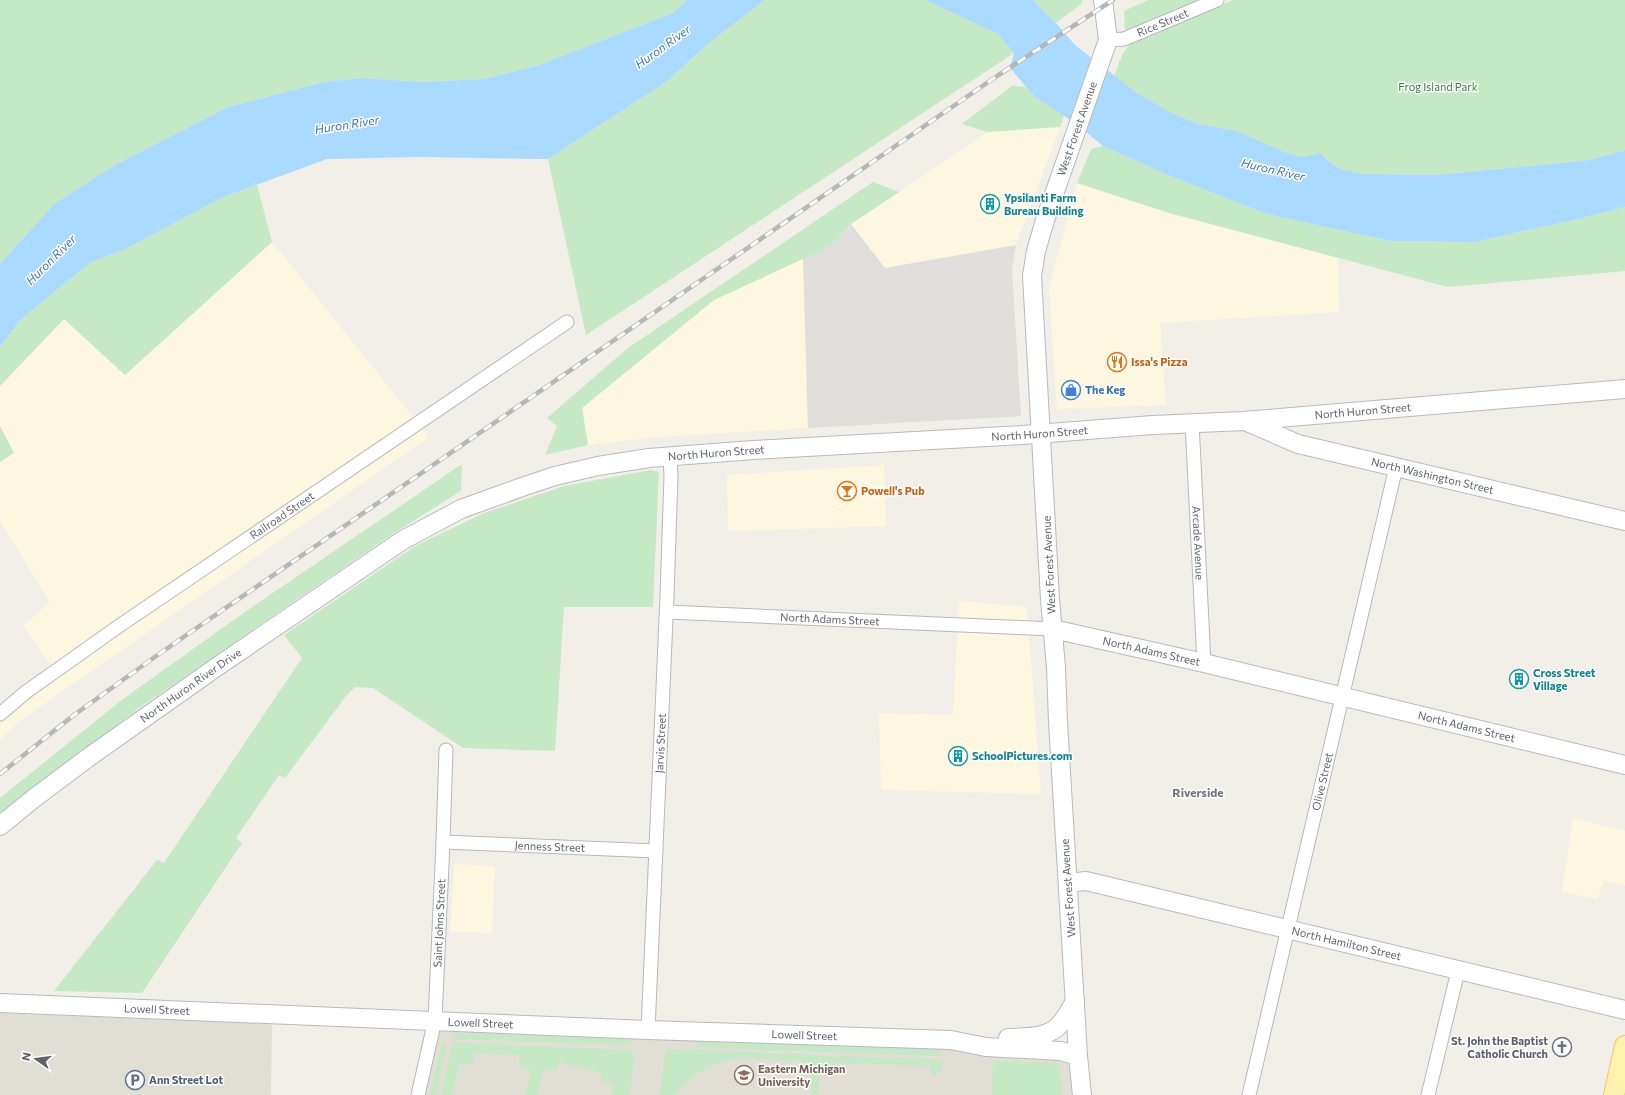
<svg xmlns="http://www.w3.org/2000/svg" width="1625" height="1095" font-family="Commissioner,sans-serif">
<style>
.commercial{fill:#fef7e0}
.industrial{fill:#e0deda}
.education{fill:#e1ded6}
.green{fill:#c5e8c5}
.water{fill:#aadaff}
.lines{fill:none;stroke-linecap:round;stroke-linejoin:round}
.street-casing{stroke:#b5b8bc;stroke-width:15}
.secondary-casing{stroke:#b6babf;stroke-width:20}
.primary-casing{stroke:#f2c960;stroke-width:22}
.street{stroke:#fff;stroke-width:13}
.secondary{stroke:#fff;stroke-width:18}
.primary{stroke:#fff2af;stroke-width:20}
.rail-casing{stroke:#b6b7b8;stroke-width:4.5}
.rail{stroke:#fff;stroke-width:3;stroke-dasharray:9;stroke-linecap:butt}
.labels{text-anchor:middle;stroke-width:3;stroke-linejoin:round;paint-order:stroke}
.street-label{font-size:11px;fill:#5f6368;stroke:#fff}
.park-label{font-size:11px;fill:#348238;stroke:#fff}
.culture-label{font-size:11px;font-weight:bold;fill:#0d838f;stroke:#fff;text-anchor:start}
.food-label{font-size:11px;font-weight:bold;fill:#c56008;stroke:#fff;text-anchor:start}
.shop-label{font-size:11px;font-weight:bold;fill:#366cbe;stroke:#fff;text-anchor:start}
.worship-label{font-size:11px;font-weight:bold;fill:#5b616d;stroke:#fff;text-anchor:end}
.education-label{font-size:11px;font-weight:bold;fill:#785e54;stroke:#fff;text-anchor:start}
.service-label{font-size:11px;font-weight:bold;fill:#4e5e75;stroke:#fff;text-anchor:start}
.water-label{font-size:12px;font-style:italic;fill:#4174aa;stroke:#fff}
.neighbourhood-label{font-size:12px;font-weight:bold;fill:#70757a;stroke:#fff}
</style>
<rect width="100%" height="100%" fill="#f1efe8"/>
<g class="commercial">
<polygon points="1060,127 1016,245 885,268 851,224 988,132"/>
<polygon points="1077,183 1169,213 1338,258 1339,312 1160,323 1166,405 1057,409 1049,288"/>
<polygon points="272,242 429,437 21,720 0,740 0,724 59,676 23,626 50,602 0,521 0,462 14,453 0,426 0,386 64,319 125,375"/>
<polygon points="803,258 808,428 657,437 588,445 582,408 714,300"/>
<polygon points="884,465 886,526 728,531 727,475"/>
<polygon points="959,601 1027,607 1041,794 881,790 879,713 953,715"/>
<polygon points="1573,818 1625,831 1625,886 1605,881 1597,899 1562,892"/>
<polygon points="454,864 495,866 492,933 450,932"/>
</g>
<polygon class="industrial" points="851,224 885,268 1016,245 1012,270 1021,416 808,428 803,258 831,246"/>
<g class="education">
<polygon points="0,1013 272,1024 271,1095 0,1095"/>
<polygon points="428,1030 938,1048 959,1051 1055,1051 1069,1055 1072,1095 414,1095"/>
</g>
<g class="green">
<polygon points="0,0 687,0 673,13 539,65 484,79 422,82 362,78 324,82 228,107 115,165 54,204 0,264"/>
<polygon points="765,0 925,0 998,34 1014,53 586,335 548,159 666,82 709,43"/>
<polygon points="1033,0 1082,0 1082,3 1056,23"/>
<polygon points="1148,0 1198,0 1127,31 1125,29 1124,11"/>
<polygon points="1233,0 1625,0 1625,150 1590,160 1437,175 1362,174 1340,169 1324,156 1313,154 1302,157 1287,153 1237,131 1198,124 1170,112 1137,93 1114,76 1123,53 1130,44"/>
<polygon points="1012,86 1026,87 1034,96 1064,115 1060,127 988,132 962,124"/>
<polygon points="1103,146 1170,176 1267,214 1390,241 1474,242 1574,220 1625,207 1625,271 1448,287 1169,213 1077,183 1091,149"/>
<polygon points="873,182 899,192 851,224 831,246 714,300 582,408 588,445 545,455 557,426 547,418 628,348"/>
<polygon points="257,185 272,242 125,375 64,319 0,386 0,347 20,320 91,262 126,249 221,198"/>
<polygon points="0,426 14,453 0,462"/>
<polygon points="462,464 461,491 394,533 139,708 0,815 0,798 123,699 242,614"/>
<polygon points="651,470 659,472 653,607 564,607 555,751 463,748 373,688 355,687 346,696 285,778 279,775 236,838 242,843 142,993 54,991 157,860 164,863 302,658 284,635 415,546 484,513 564,486"/>
<polygon points="454,1033 626,1039 631,1039 630,1045 625,1045 452,1039"/>
<polygon points="697,1041 938,1049 941,1053 941,1056 697,1047"/>
<polygon points="442,1043 447,1044 436,1095 430,1095"/>
<polygon points="458,1043 631,1050 634,1053 632,1080 628,1095 611,1095 614,1085 601,1082 601,1072 559,1062 557,1070 554,1071 544,1069 537,1095 525,1095 531,1070 520,1067 519,1055 475,1052 474,1060 470,1065 460,1063 452,1095 441,1095 452,1047"/>
<path d="M668,1049L942,1060C941,1067 942,1072 936,1076L932,1075L930,1066L830,1063L829,1074H819L818,1095H812L811,1072L805,1068V1062C773,1060 733,1052 705,1069C693,1076 684,1085 674,1095H660L665,1055Z"/>
<polygon points="993,1061 1059,1063 1061,1095 992,1095"/>
</g>
<g class="water">
<polygon points="687,0 765,0 709,43 666,82 548,159 419,157 327,159 221,198 126,249 91,262 20,320 0,347 0,264 54,204 115,165 228,107 324,82 362,78 422,82 484,79 539,65 673,13"/>
<polygon points="925,0 1033,0 1056,23 1075,45 1137,93 1170,112 1198,124 1237,131 1287,153 1302,157 1319,153 1340,169 1362,174 1437,175 1590,160 1625,150 1625,207 1574,220 1474,242 1390,241 1267,214 1170,176 1103,146 1075,123 1034,96 1010,68 1014,53 998,34"/>
</g>
<g class="lines">
<g class="street-casing">
<g id="street">
<path id="s1" d="M1108,40L1124,39L1217,0"/>
<path id="s2" d="M1192,422L1204,663"/>
<path id="s3" d="M667,612L1053,629"/>
<path id="s4" d="M0,714L26,692L119,626L567,322"/>
<path id="s5" d="M443,842L656,851"/>
<path id="s6" d="M648,1030L667,596L671,476L670,457"/>
<path id="s7" d="M418,1095L435,1020L443,842L446,750"/>
<path id="s8" d="M1249,1095L1396,467"/>
<polyline points="1428,1095 1458,971"/>
</g>
</g>
<g class="secondary-casing">
<g id="secondary">
<path id="s9" d="M1245,421L1298,444L1625,521"/>
<path id="s10" d="M1053,629L1204,663L1625,765"/>
<path id="s11" d="M0,826L33,799L89,757L218,666L403,540L461,509L522,487L555,476L598,466L649,458L753,450L1023,435L1153,425L1244,421L1625,389"/>
<path id="s12" d="M1068,883L1086,881L1625,1010"/>
<path id="s13" d="M0,1003L648,1030L951,1040L986,1047L1061,1051L1078,1056"/>
<path d="M1008,1038C1025,1037 1049,1039 1061,1023C1067,1016 1071,1008 1075,1001"/>
<path id="s14" d="M1082,1095L1078,1056L1058,722L1056,667L1050,599L1032,276L1036,251L1045,220L1108,40L1103,0"/>
</g>
</g>
<g class="primary-casing">
<polyline id="primary" points="1614,1095 1625,1046"/>
</g>
<use href="#street" class="street"/>
<use href="#secondary" class="secondary"/>
<use href="#primary" class="primary"/>
<g class="rail-casing">
<polyline id="rail" points="0,774 74,715 159,654 997,76 1113,0"/>
</g>
<use href="#rail" class="rail"/>
</g>
<defs>
<g id="building-ring" transform="scale(1)"><circle r="9.5" fill="#fff" stroke="#0f9aa8" stroke-width="1.5"/><path d="M-4-6H4V6H1V3H-1V6H-4ZM-2.5-4.3h1.7v1.8h-1.7ZM.8-4.3h1.7v1.8H.8ZM-2.5-1h1.7V.8h-1.7ZM.8-1h1.7V.8H.8Z" fill="#0f9aa8"/></g>
<g id="restaurant-ring" transform="scale(1)"><circle r="9.5" fill="#fff" stroke="#e8710a" stroke-width="1.5"/><path d="M-5-6h1v4h1v-4h1v4h1v-4h1v5L-1.5 .5V6h-2V.5L-5-1ZM5-6V6H3V1.5H1.5Q1.5-4 5-6Z" fill="#e8710a"/></g>
<g id="shop-ring" transform="scale(1)"><circle r="9.5" fill="#fff" stroke="#3f7fe0" stroke-width="1.5"/><path d="M-5-2.5h2.3a2.7 3.5 0 0 1 5.4 0H5L5.5 6h-11ZM-1.5-2.5h3a1.5 2.3 0 0 0-3 0Z" fill="#3f7fe0"/></g>
<g id="bar-ring" transform="scale(1)"><circle r="9.5" fill="#fff" stroke="#e8710a" stroke-width="1.5"/><path d="M-6-5H6L.8 .8V4.5H3.5V6h-7V4.5H-.8V.8Z" fill="#e8710a"/></g>
<g id="church-ring" transform="scale(1)"><circle r="9.5" fill="#fff" stroke="#6b7280" stroke-width="1.5"/><path d="M-1.2-6h2.4v3.5h3.3v2.4h-3.3V6h-2.4V-.1h-3.3v-2.4h3.3Z" fill="#6b7280"/></g>
<g id="university-ring" transform="scale(1)"><circle r="9.5" fill="#fff" stroke="#8d6e63" stroke-width="1.5"/><path d="M0-5L7-2L0 1L-7-2ZM-4 1L0 2.5L4 1V4Q0 6-4 4Z" fill="#8d6e63"/></g>
<g id="parking-ring" transform="scale(1)"><circle r="9.5" fill="#fff" stroke="#5c6f8a" stroke-width="1.5"/><path d="M-3.5-5.5H1a3.5 3.5 0 0 1 0 7H-1V5.5H-3.5ZM-1-3.4V-.6H.8a1.4 1.4 0 0 0 0-2.8Z" fill="#5c6f8a"/></g>
</defs>
<g fill-rule="evenodd">
<use href="#building-ring" x="990" y="204"/>
<use href="#restaurant-ring" x="1117" y="362"/>
<use href="#shop-ring" x="1071" y="390"/>
<use href="#bar-ring" x="847" y="491"/>
<use href="#building-ring" x="1519" y="679"/>
<use href="#building-ring" x="958" y="756"/>
<use href="#church-ring" x="1562" y="1047"/>
<use href="#university-ring" x="744" y="1075"/>
<use href="#parking-ring" x="135" y="1080"/>
</g>
<g class="labels">
<g class="street-label">
<text dy="4" stroke="none"><textPath href="#s1" startOffset="58">Rice Street</textPath></text>
<text dy="4" stroke="none"><textPath href="#s14" startOffset="975">West Forest Avenue</textPath></text>
<text dy="4" stroke="none"><textPath href="#s11" startOffset="1471">North Huron Street</textPath></text>
<text dy="4" stroke="none"><textPath href="#s11" startOffset="1147">North Huron Street</textPath></text>
<text dy="4" stroke="none"><textPath href="#s11" startOffset="823">North Huron Street</textPath></text>
<text dy="4" stroke="none"><textPath href="#s9" startOffset="196">North Washington Street</textPath></text>
<text dy="4" stroke="none"><textPath href="#s4" startOffset="345">Railroad Street</textPath></text>
<text dy="4" stroke="none"><textPath href="#s2" startOffset="121">Arcade Avenue</textPath></text>
<text transform="translate(1049 565) rotate(-93)" y="4">West Forest Avenue</text>
<text dy="4" stroke="none"><textPath href="#s3" startOffset="163">North Adams Street</textPath></text>
<text dy="4" stroke="none"><textPath href="#s10" startOffset="101">North Adams Street</textPath></text>
<text dy="4" stroke="none"><textPath href="#s11" startOffset="237">North Huron River Drive</textPath></text>
<text dy="4" stroke="none"><textPath href="#s10" startOffset="425">North Adams Street</textPath></text>
<text dy="4" stroke="none"><textPath href="#s6" startOffset="287">Jarvis Street</textPath></text>
<text dy="4" stroke="none"><textPath href="#s8" startOffset="322">Olive Street</textPath></text>
<text dy="4" stroke="none"><textPath href="#s5" startOffset="107">Jenness Street</textPath></text>
<text transform="translate(1068 888) rotate(-94)" y="4">West Forest Avenue</text>
<text dy="4" stroke="none"><textPath href="#s7" startOffset="174">Saint Johns Street</textPath></text>
<text dy="4" stroke="none"><textPath href="#s12" startOffset="286">North Hamilton Street</textPath></text>
<text dy="4" stroke="none"><textPath href="#s13" startOffset="157">Lowell Street</textPath></text>
<text dy="4" stroke="none"><textPath href="#s13" startOffset="481">Lowell Street</textPath></text>
<text dy="4" stroke="none"><textPath href="#s13" startOffset="805">Lowell Street</textPath></text>
</g>
<g class="park-label">
<text x="1438" y="91">Frog Island Park</text>
</g>
<g class="culture-label">
<text x="1004" y="202">Ypsilanti Farm<tspan x="1004" dy="13">Bureau Building</tspan></text>
<text x="1533" y="677">Cross Street<tspan x="1533" dy="13">Village</tspan></text>
<text x="972" y="760">SchoolPictures.com</text>
</g>
<g class="food-label">
<text x="1131" y="366">Issa's Pizza</text>
<text x="861" y="495">Powell's Pub</text>
</g>
<g class="shop-label">
<text x="1085" y="394">The Keg</text>
</g>
<g class="worship-label">
<text x="1548" y="1045">St. John the Baptist<tspan x="1548" dy="13">Catholic Church</tspan></text>
</g>
<g class="education-label">
<text x="758" y="1073">Eastern Michigan<tspan x="758" dy="13">University</tspan></text>
</g>
<g class="service-label">
<text x="149" y="1084">Ann Street Lot</text>
</g>
<g class="water-label">
<text transform="translate(663 47) rotate(-36)" y="4">Huron River</text>
<text transform="translate(347 125) rotate(-9)" y="4">Huron River</text>
<text transform="translate(1273 170) rotate(13)" y="4">Huron River</text>
<text transform="translate(51 260) rotate(-45)" y="4">Huron River</text>
</g>
<g class="neighbourhood-label">
<text x="1198" y="797">Riverside</text>
</g>
</g>
<g transform="translate(36 1059) rotate(284)" stroke="#ffffff" stroke-width="3" paint-order="stroke">
<path d="M0-3L7 15L0 10L-7 15Z" fill="#5f6368"/>
<text y="-6" font-size="11" font-weight="bold" text-anchor="middle" fill="#5f6368">N</text>
</g>
</svg>
